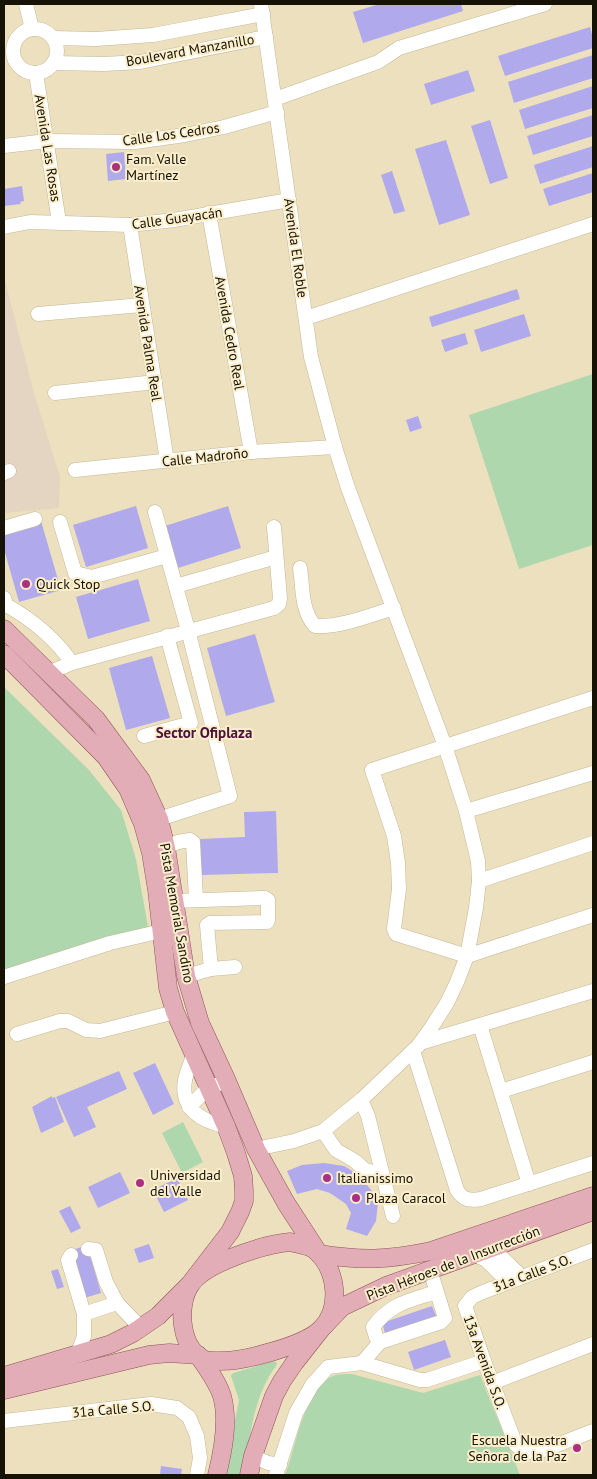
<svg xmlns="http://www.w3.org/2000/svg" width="597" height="1479" font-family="'PT Sans',sans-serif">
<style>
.industrial{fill:#e4d4c2}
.green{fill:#afd7ae}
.building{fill:#b0a9eb}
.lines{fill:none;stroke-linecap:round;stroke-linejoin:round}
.minor-casing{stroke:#c3b796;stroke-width:15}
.major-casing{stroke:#8e5359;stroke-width:19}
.minor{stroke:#fff;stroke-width:14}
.major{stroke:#e2adb6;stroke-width:18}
.poi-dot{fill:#ab3082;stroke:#faeecb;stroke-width:2}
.labels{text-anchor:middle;stroke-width:4;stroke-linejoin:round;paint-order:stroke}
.street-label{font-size:14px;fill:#161206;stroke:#faeecb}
.poi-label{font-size:14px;fill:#161206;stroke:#faeecb;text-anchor:start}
.neighbourhood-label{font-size:15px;font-weight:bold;fill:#4e133a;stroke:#faeecb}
</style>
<rect width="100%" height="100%" fill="#ece0be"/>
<polygon class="industrial" points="4,277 34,393 60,477 59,508 4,513"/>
<g class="green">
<polygon points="593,374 593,545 519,569 469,415"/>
<polygon points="4,687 89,770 121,810 136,859 148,927 4,970"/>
<polygon points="183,1122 203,1162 182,1173 162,1133"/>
<path d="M274,1361L277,1363L276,1366C253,1396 250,1439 243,1475H224L239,1400L231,1376L233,1373Z"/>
<path d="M352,1374L423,1393L480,1375L520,1475H285C296,1449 304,1387 333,1376C338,1374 346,1374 352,1374Z"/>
</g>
<g class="building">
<polygon points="380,4 461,4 463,11 363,43 353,12"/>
<polygon points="590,27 593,38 593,48 505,76 498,56"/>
<polygon points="593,55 593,78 514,103 508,82"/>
<polygon points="468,70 475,91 431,105 424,84"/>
<polygon points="593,86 593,108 525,129 519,110"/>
<polygon points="593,115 593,136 533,155 527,136"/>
<polygon points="490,120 508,178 490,184 471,126"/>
<polygon points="446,140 470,215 439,225 415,149"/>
<polygon points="593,146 593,167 540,184 534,165"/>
<polygon points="124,152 126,179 108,181 106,154"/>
<polygon points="392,171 405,211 394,214 381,175"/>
<polygon points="593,173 593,192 549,206 543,189"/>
<polygon points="22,186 24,201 20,202 21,204 4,206 4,189"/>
<polygon points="517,289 520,299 432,327 429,317"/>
<polygon points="524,314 531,336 481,352 474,330"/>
<polygon points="465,333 468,344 445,352 441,340"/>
<polygon points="418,416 422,428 410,432 406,420"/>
<polygon points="136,506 148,548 86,567 73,525"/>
<polygon points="228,506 241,548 178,568 165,526"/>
<polygon points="41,521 61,590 19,602 4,549 4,532"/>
<polygon points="138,579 150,621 88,639 76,597"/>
<polygon points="255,634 275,702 226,716 207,648"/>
<polygon points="152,656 170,718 126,730 109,668"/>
<polygon points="276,811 278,873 201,875 200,839 245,837 244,812"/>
<polygon points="155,1063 174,1104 153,1115 133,1073"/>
<polygon points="119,1071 127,1089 87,1107 96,1127 74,1137 56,1097"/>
<polygon points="52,1096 52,1098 55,1097 64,1122 41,1133 32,1107"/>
<polygon points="324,1163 344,1166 359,1175 371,1190 378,1202 376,1221 367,1236 346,1229 351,1213 346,1204 330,1193 317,1189 297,1194 287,1171 302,1165"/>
<polygon points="120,1172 130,1193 98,1208 88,1187"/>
<polygon points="177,1178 188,1200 164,1212 153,1190"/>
<polygon points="70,1206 81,1228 71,1233 59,1211"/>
<polygon points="149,1244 154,1258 139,1263 134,1249"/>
<polygon points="87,1245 101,1293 84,1298 70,1251"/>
<polygon points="58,1269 64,1287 57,1289 51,1271"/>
<polygon points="432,1306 437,1318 386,1336 382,1323"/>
<polygon points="445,1340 451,1357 414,1370 408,1352"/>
<polygon points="161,1466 182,1469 181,1475 160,1475"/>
</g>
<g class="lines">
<g class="minor-casing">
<g id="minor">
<polyline points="26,4 32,29"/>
<circle cx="35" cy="51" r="22"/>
<polyline points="53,38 96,39 153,35 263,14"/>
<polyline points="53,63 104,64 140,62 266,37"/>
<polyline points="36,73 59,222"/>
<polyline points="275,99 378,62 399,48 545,4"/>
<polyline points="4,146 47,141 135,142 185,135 224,127 277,112"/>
<polyline points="209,213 251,452"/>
<polyline points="130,225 167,461"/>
<polyline points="4,227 30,222 130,225 174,220 289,200"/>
<polyline points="38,314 142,305"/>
<polyline points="306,318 593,224"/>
<polyline points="55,393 155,382"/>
<polyline points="75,470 251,452 335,447"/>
<polyline points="4,473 9,471"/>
<polyline points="155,512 188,630 230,796 159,819"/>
<polyline points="60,522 75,573 92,577 167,556"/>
<polyline points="4,528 35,519"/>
<path d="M300,568C303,587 301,611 315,626C342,627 368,616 394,608"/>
<polyline points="176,586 276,557"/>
<path d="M4,598L6,605C33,620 54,637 72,663"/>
<polyline points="48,673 72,663 274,608 279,604 280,598 274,527"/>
<polyline points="593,698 372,770 394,836 398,863 399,889 394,929 396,934 467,956 593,915"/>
<polyline points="144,736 191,723 167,636"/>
<polyline points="466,811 593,773"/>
<polyline points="158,850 178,842 190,840 193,842 196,899"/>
<polyline points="479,881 593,843"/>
<polyline points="174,901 265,898 268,900 268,920 267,922 210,923 207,925 211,969"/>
<polyline points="186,976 211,969 235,967"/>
<polyline points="4,977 110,943 162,931"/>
<polyline points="480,1025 529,1184"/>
<polyline points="17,1034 60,1021 68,1021 86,1030 100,1031 175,1012"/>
<polyline points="420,1043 593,991"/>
<path d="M413,1051L457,1190C463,1200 470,1201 481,1199L593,1163"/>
<path d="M194,1054C191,1062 187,1071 185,1080C180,1109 202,1122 226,1126"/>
<polyline points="501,1091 593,1062"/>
<polyline points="361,1100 368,1116 393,1216"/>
<polyline points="189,1107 208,1088 227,1081"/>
<polyline points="323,1131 336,1150 355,1161 365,1170 382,1174"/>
<polyline points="256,1149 294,1141 323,1131 361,1100 418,1046 431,1028 447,1003 457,982 467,956 476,908 479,881 478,861 466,811 445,746 348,488 335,447 311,357 261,4"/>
<polyline points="88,1249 96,1250 106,1282 117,1303 141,1328"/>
<polyline points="488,1249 497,1253 522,1277"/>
<polyline points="593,1250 483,1292 472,1297 465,1306 484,1361 516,1445 526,1452 541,1451 593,1431"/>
<polyline points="473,1254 486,1260 508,1282"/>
<polyline points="71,1255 68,1260 84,1314 84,1336 78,1353"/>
<polyline points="84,1314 117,1303"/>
<polyline points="380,1342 441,1322 445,1318 430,1270"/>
<path d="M362,1363L380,1342L376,1337L373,1327C391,1303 409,1301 436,1292"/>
<polyline points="492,1383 593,1344"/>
<polyline points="4,1421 151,1404 177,1408 189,1417 197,1436 200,1458 197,1475"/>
<polyline points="253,1456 268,1463 280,1465"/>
<polyline points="276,1475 296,1413 312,1385 328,1367 362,1363 420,1380 427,1380 484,1361"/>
</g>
</g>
<g class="major-casing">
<g id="major">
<polyline points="4,629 96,719 141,780 159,819 166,848 186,976 200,1023 226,1079 256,1149 286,1203 319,1254"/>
<polyline points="4,654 106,757 128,789 143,824 151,853 157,890 168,988 175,1012 226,1126 236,1153 243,1176 244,1191 244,1201 240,1212 230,1232 190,1284 158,1316 133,1333 111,1344 4,1376"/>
<path d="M290,1242C298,1244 309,1245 315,1250C337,1269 342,1308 321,1329C304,1346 241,1362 218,1361C213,1361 207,1361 203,1359C179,1346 177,1303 191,1284C205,1263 265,1244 290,1242Z"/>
<path d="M319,1254C363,1261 387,1260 431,1251L593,1196"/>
<path d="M198,1355C207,1368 217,1381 222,1396C229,1421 223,1451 217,1475"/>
<polyline points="4,1390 149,1355 169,1353 198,1355"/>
<polyline points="249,1475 253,1456 274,1396 282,1381 295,1362 321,1329 342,1307 386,1286 593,1211"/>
</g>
</g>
<use href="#minor" class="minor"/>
<use href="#major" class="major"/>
</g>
<g class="poi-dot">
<circle cx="116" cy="167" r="5"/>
<circle cx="26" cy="584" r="5"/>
<circle cx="327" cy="1178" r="5"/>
<circle cx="140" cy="1183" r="5"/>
<circle cx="356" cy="1198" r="5"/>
<circle cx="577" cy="1448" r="5"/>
</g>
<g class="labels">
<g class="street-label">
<text transform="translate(190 50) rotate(-10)" y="5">Boulevard Manzanillo</text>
<text transform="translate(171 134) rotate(-8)" y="5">Calle Los Cedros</text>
<text transform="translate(48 148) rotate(81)" y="5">Avenida Las Rosas</text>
<text transform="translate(177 218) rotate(-8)" y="5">Calle Guayacán</text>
<text transform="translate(296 248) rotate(82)" y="5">Avenida El Roble</text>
<text transform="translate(230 333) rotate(80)" y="5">Avenida Cedro Real</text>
<text transform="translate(148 343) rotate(81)" y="5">Avenida Palma Real</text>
<text transform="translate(205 457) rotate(-6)" y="5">Calle Madroño</text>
<text transform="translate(177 913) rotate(80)" y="5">Pista Memorial Sandino</text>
<text transform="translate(453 1263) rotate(-21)" y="5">Pista Héroes de la Insurrección</text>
<text transform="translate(532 1273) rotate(-21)" y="5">31a Calle S.O.</text>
<text transform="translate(485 1362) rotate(70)" y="5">13a Avenida S.O.</text>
<text transform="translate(113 1409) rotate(-5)" y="5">31a Calle S.O.</text>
</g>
<g class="poi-label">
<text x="126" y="164">Fam. Valle<tspan x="126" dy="16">Martínez</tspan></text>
<text x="36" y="589">Quick Stop</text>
<text x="150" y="1180">Universidad<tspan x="150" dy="16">del Valle</tspan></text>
<text x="337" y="1183">Italianissimo</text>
<text x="366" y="1203">Plaza Caracol</text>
<text x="567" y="1445" text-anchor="end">Escuela Nuestra<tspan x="567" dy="16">Señora de la Paz</tspan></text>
</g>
<g class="neighbourhood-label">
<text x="204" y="738">Sector Ofiplaza</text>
</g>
</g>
<rect width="597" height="1479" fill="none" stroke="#161206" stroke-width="10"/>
</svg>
